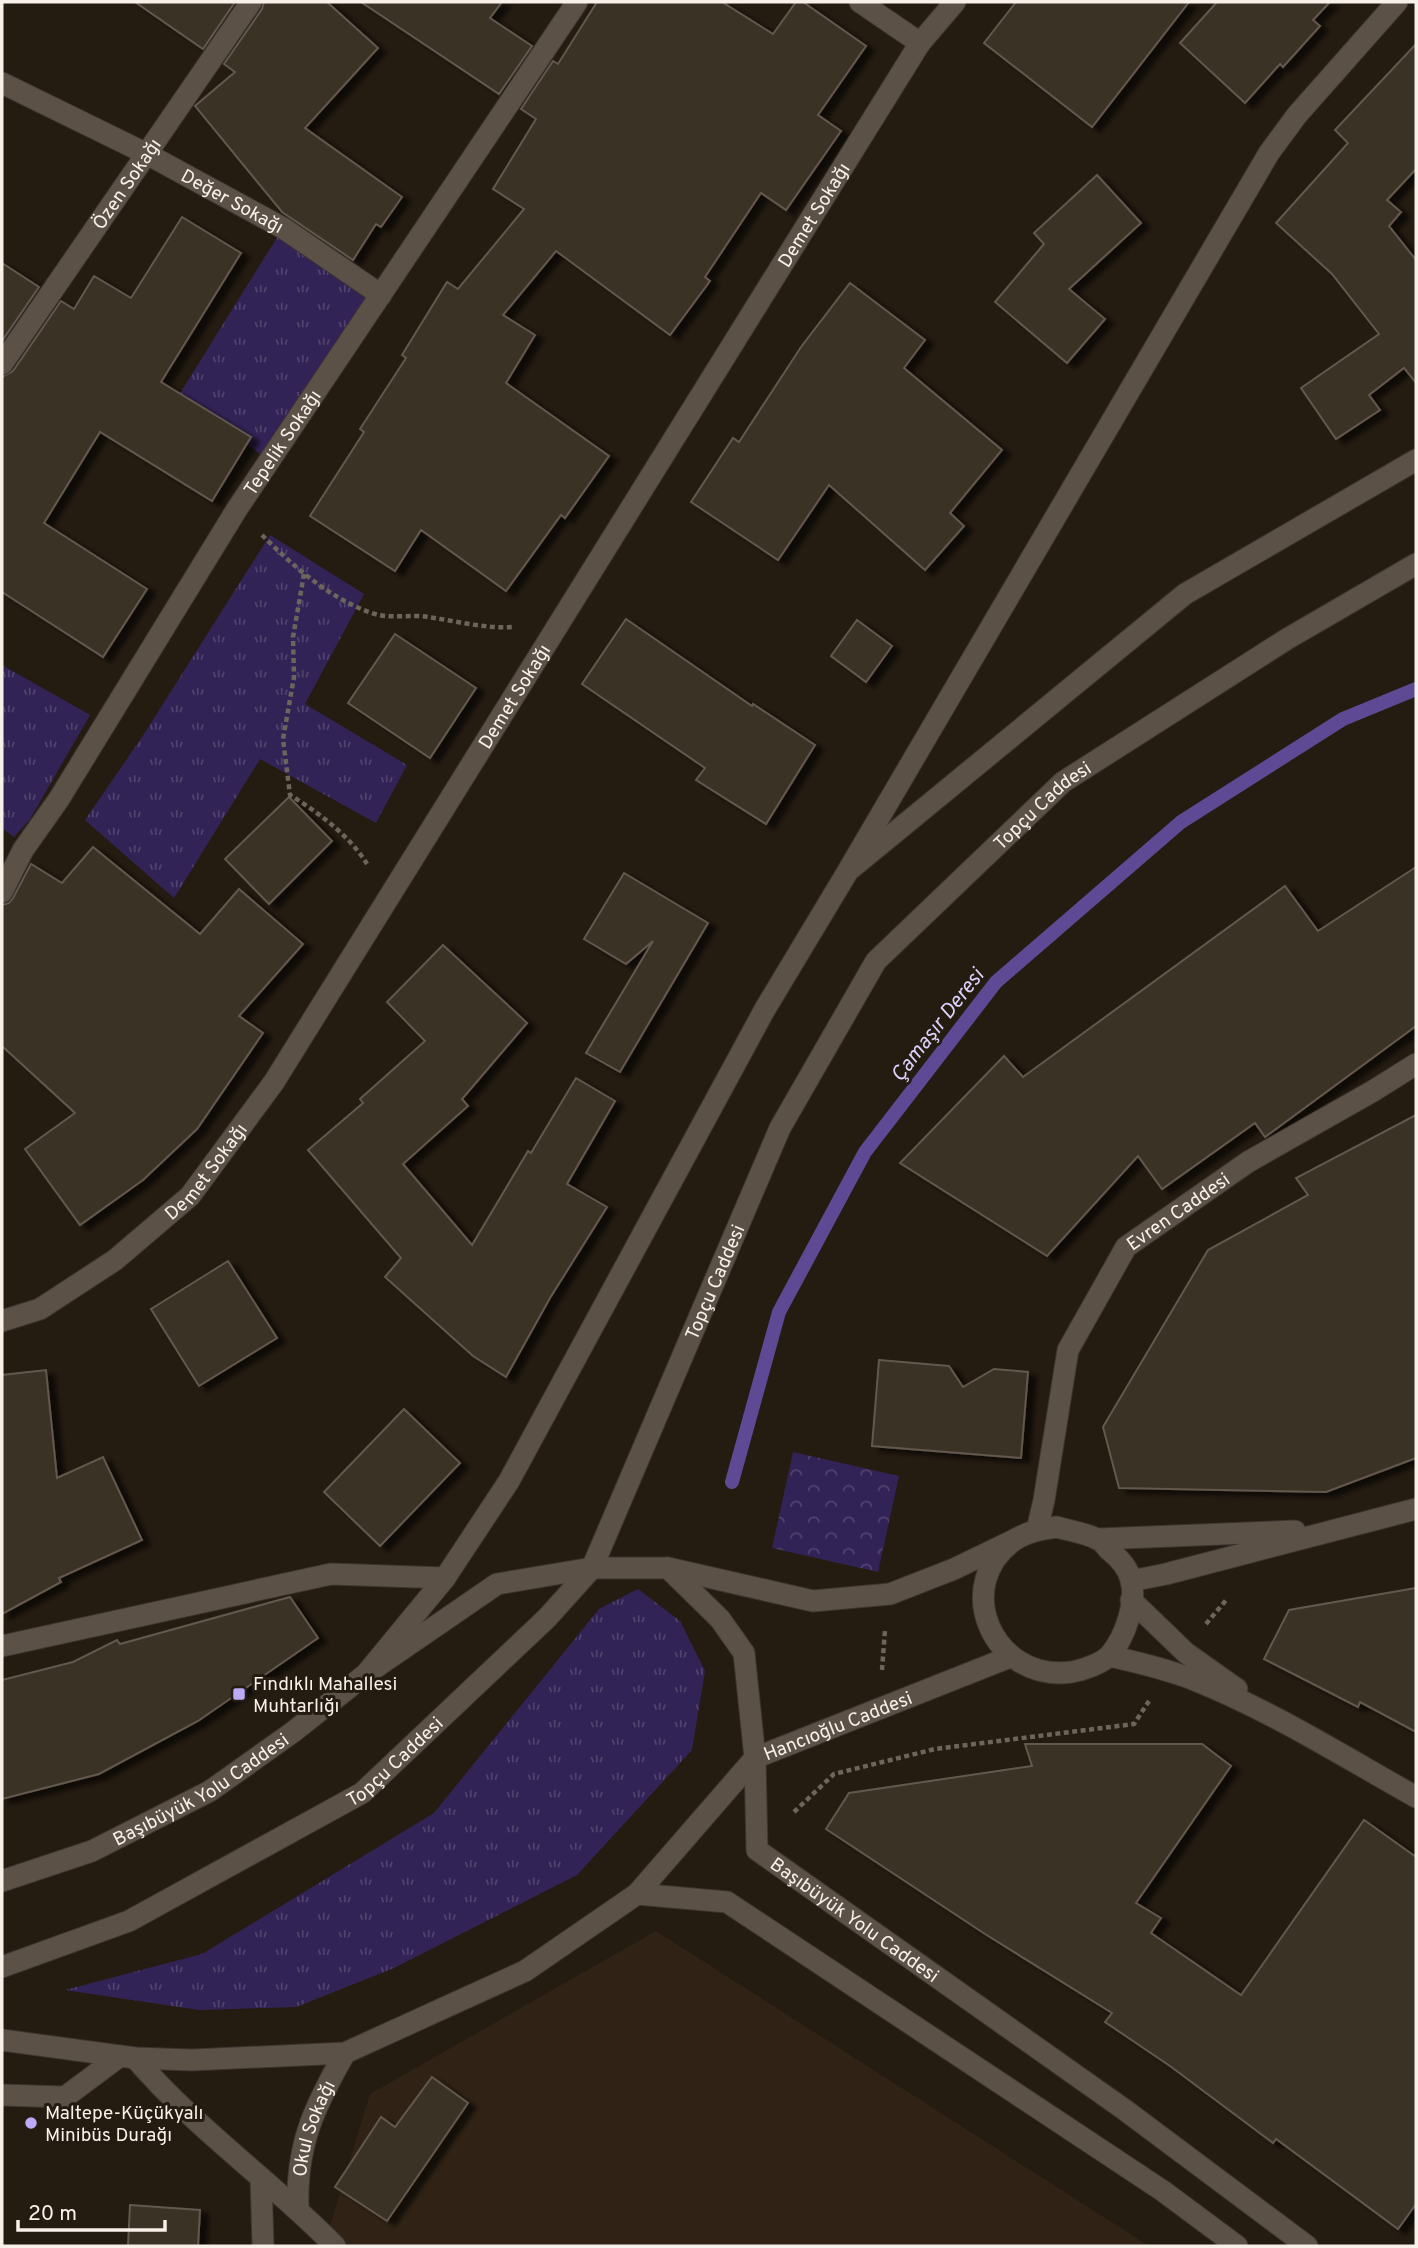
<svg xmlns="http://www.w3.org/2000/svg" width="1418" height="2248" font-family="Overpass,sans-serif">
<style>
.built{fill:#302315}
.grass{fill:url(#grass-tufts)}
.forest{fill:url(#forest-crowns)}
.lines{fill:none;stroke-linecap:round;stroke-linejoin:round}
.stream{stroke:#5e4a94;stroke-width:14}
.building{fill:#3a3127;stroke:#63584d;stroke-width:2;filter:url(#shadow)}
.lane-casing{stroke:#3c3530;stroke-width:23}
.street-casing{stroke:#3c3530;stroke-width:23}
.secondary-casing{stroke:#3c3530;stroke-width:23}
.path{stroke:#6d655c;stroke-width:4.5;stroke-dasharray:5 3.5;stroke-linecap:butt}
.lane{stroke:#5c5147;stroke-width:21}
.street{stroke:#5c5147;stroke-width:21}
.secondary{stroke:#5c5147;stroke-width:21}
.poi-dot{fill:#bbaaf6;stroke:#241b11;stroke-width:2.5}
.labels{text-anchor:middle;stroke-width:6;stroke-linejoin:round;paint-order:stroke}
.street-label{font-size:19px;fill:#f7f1ea;stroke:#241b11}
.poi-label{font-size:19px;fill:#f7f1ea;stroke:#241b11;text-anchor:start}
.water-label{font-size:21px;font-style:italic;fill:#dbd3fe;stroke:#241b11}
</style>
<defs>
<pattern id="grass-tufts" width="24" height="20" patternUnits="userSpaceOnUse" patternTransform="scale(1.75)"><rect width="24" height="20" fill="#322356"/><path d="M3 7l-1-3M5 7V3M7 7l1-3M15 17l-1-3M17 17v-4M19 17l1-3" fill="none" stroke="#50436e"/></pattern>
<pattern id="forest-crowns" width="20" height="18" patternUnits="userSpaceOnUse" patternTransform="scale(1.75)"><rect width="20" height="18" fill="#322356"/><path d="M2 6a3 3 0 1 1 6 0M12 15a3 3 0 1 1 6 0" fill="none" stroke="#50436e"/></pattern>
<filter id="shadow"><feDropShadow dx="8" dy="4.5" stdDeviation="2" flood-color="#0009"/></filter>
</defs>
<rect width="100%" height="100%" fill="#241b11"/>
<polygon class="built" points="656,1931 1149,2246 324,2246 370,2094"/>
<g class="grass">
<polygon points="283,228 381,295 270,461 179,395"/>
<polygon points="270,535 364,594 305,704 407,765 376,823 260,759 174,898 85,820 144,734"/>
<polygon points="2,665 90,715 30,819 14,837 2,828"/>
<polygon points="638,1589 680,1621 705,1671 692,1750 577,1875 394,1968 296,2007 199,2010 65,1990 202,1954 434,1813 599,1609"/>
</g>
<polygon class="forest" points="793,1452 899,1476 878,1572 772,1548"/>
<g class="lines">
<polyline class="stream" points="732,1482 779,1312 865,1152 996,982 1181,822 1343,719 1416,689"/>
</g>
<g class="building">
<polygon points="135,2 235,2 203,49"/>
<polygon points="264,2 327,2 378,48 305,128 402,197 381,227 376,224 353,260 282,212 195,106 235,72 224,64 262,9"/>
<polygon points="361,2 502,2 490,18 532,46 499,94"/>
<polygon points="597,2 722,2 773,34 796,2 803,2 866,46 818,115 841,131 786,210 761,193 705,277 710,281 670,335 556,251 503,315 535,335 506,383 609,456 565,518 561,515 506,591 421,530 395,571 310,516 364,432 360,429 406,358 402,355 447,282 458,289 524,209 493,189 536,119 521,109 553,61 558,64"/>
<polygon points="1016,2 1189,2 1092,127 984,43"/>
<polygon points="1217,2 1330,2 1313,20 1320,26 1283,67 1280,64 1245,103 1180,43"/>
<polygon points="1416,44 1416,169 1387,200 1401,212 1389,226 1416,260 1416,383 1404,368 1369,395 1380,410 1336,439 1301,388 1379,334 1332,274 1276,223 1348,143 1335,130"/>
<polygon points="1097,175 1141,223 1069,289 1105,319 1067,363 995,302 1044,244 1034,233"/>
<polygon points="182,217 241,253 161,382 251,437 212,501 100,432 44,523 147,589 103,657 2,592 2,377 13,371 61,301 74,309 94,276 131,298"/>
<polygon points="2,263 39,287 2,341"/>
<polygon points="850,283 925,340 904,368 1002,450 950,513 964,526 925,570 829,485 778,560 691,502 733,438 739,442 801,347"/>
<polygon points="626,619 752,706 753,704 815,745 766,824 696,780 705,768 582,684"/>
<polygon points="857,620 892,646 866,682 831,656"/>
<polygon points="395,634 476,688 430,758 348,703"/>
<polygon points="289,797 332,841 269,904 225,859"/>
<polygon points="93,847 200,934 239,889 303,944 239,1016 263,1033 197,1129 143,1180 80,1225 25,1149 75,1113 2,1046 2,905 9,903 13,898 31,864 62,883"/>
<polygon points="1416,867 1416,1026 1265,1137 1255,1123 1162,1189 1138,1156 1047,1256 900,1163 1004,1056 1023,1077 1285,886 1318,931"/>
<polygon points="624,873 708,923 620,1072 586,1053 653,941 626,964 584,939"/>
<polygon points="443,945 527,1023 462,1099 468,1106 403,1164 472,1245 528,1151 531,1153 576,1078 615,1101 567,1184 607,1207 550,1298 506,1377 473,1356 385,1277 401,1258 308,1150 363,1103 360,1099 425,1041 387,1002"/>
<polygon points="1416,1115 1416,1458 1326,1492 1119,1488 1103,1427 1208,1250 1308,1195 1296,1178"/>
<polygon points="228,1261 277,1338 199,1386 151,1309"/>
<polygon points="879,1360 949,1366 963,1387 994,1369 1028,1372 1021,1458 872,1446"/>
<polygon points="46,1370 57,1478 103,1457 142,1540 59,1578 61,1582 2,1614 2,1375"/>
<polygon points="404,1409 460,1463 380,1546 324,1492"/>
<polygon points="1416,1588 1416,1732 1360,1702 1358,1707 1264,1659 1289,1610"/>
<polygon points="290,1597 318,1638 198,1721 99,1774 2,1799 2,1680 73,1662 117,1640 120,1644"/>
<polygon points="1025,1744 1202,1744 1231,1766 1136,1903 1161,1918 1151,1933 1241,1995 1364,1820 1416,1857 1416,2204 1398,2229 1276,2139 1273,2143 1170,2066 1105,2022 1112,2013 985,1934 826,1829 849,1793 1032,1766"/>
<polygon points="432,2077 468,2103 387,2221 335,2187 381,2117 395,2127"/>
<polygon points="130,2205 200,2210 198,2246 128,2246"/>
</g>
<g class="lines">
<g class="lane-casing">
<polyline id="lane" points="2,2095 65,2097 120,2056"/>
</g>
<g class="street-casing">
<g id="street">
<polyline points="860,2 920,43"/>
<path id="s1" d="M2,83L147,154L283,228L381,295"/>
<path id="s2" d="M2,364L251,2"/>
<polyline points="849,869 1269,153 1297,115 1397,2"/>
<path id="s3" d="M2,892L23,850L59,799L237,509L577,2"/>
<path id="s4" d="M2,1321L40,1309L115,1260L190,1196L274,1082L920,43L955,2"/>
<path id="s5" d="M1037,1530L1044,1500L1068,1350L1126,1247L1248,1162L1373,1091L1416,1064"/>
<polyline points="2,1646 331,1574 445,1578"/>
<path d="M135,2058C195,2128 271,2181 335,2246"/>
<polyline points="261,2178 263,2246"/>
<path id="s6" d="M298,2208C296,2145 314,2107 345,2053"/>
</g>
</g>
<g class="secondary-casing">
<g id="secondary">
<path d="M1057,1527C1070,1531 1086,1533 1097,1539C1102,1541 1106,1546 1109,1550C1118,1557 1128,1568 1131,1580C1137,1603 1125,1637 1110,1655C1103,1663 1083,1670 1072,1672C992,1683 950,1583 1016,1539C1029,1531 1043,1529 1057,1527Z"/>
<polyline points="1099,1539 1295,1531"/>
<path id="s7" d="M668,1568L720,1619L744,1653L755,1758L757,1850L1125,2110L1307,2246"/>
<polyline points="1131,1581 1166,1574 1416,1509"/>
<polyline points="1131,1600 1186,1653 1237,1689"/>
<path d="M1109,1656C1137,1662 1165,1669 1192,1679C1270,1710 1343,1756 1416,1797"/>
<polyline points="366,1674 445,1578 509,1481 765,1009 848,871 1185,594 1416,460"/>
<path id="s8" d="M2,1881L92,1851L210,1791L293,1732L366,1674L497,1584L592,1568H668L813,1601L890,1594L954,1569L1016,1539"/>
<polyline points="637,1894 727,1902 1163,2191 1237,2246"/>
<path id="s9" d="M2,1967L129,1921L362,1793L547,1618L592,1568L780,1128L876,961L1063,782L1287,639L1416,564"/>
<path id="s10" d="M2,2040L135,2058L192,2060L345,2053L525,1971L637,1894L755,1758L1010,1657"/>
</g>
</g>
<g class="path">
<path d="M262,535C294,567 331,600 375,614C391,619 412,614 428,617C456,621 485,629 513,627"/>
<path d="M304,574L293,637L294,677L283,739L290,795C319,813 349,835 367,864"/>
<polyline points="1206,1624 1227,1599"/>
<polyline points="882,1670 885,1630"/>
<polyline points="794,1812 834,1774 935,1749 1134,1724 1149,1701"/>
</g>
<use href="#lane" class="lane"/>
<use href="#street" class="street"/>
<use href="#secondary" class="secondary"/>
</g>
<g class="poi-dot">
<rect x="232" y="1687" width="14" height="14" rx="3.5"/>
<circle cx="31" cy="2123" r="7"/>
</g>
<g class="labels">
<g class="street-label">
<text dy="7" stroke="none"><textPath href="#s2" startOffset="219">Özen Sokağı</textPath></text>
<text dy="7" stroke="none"><textPath href="#s1" startOffset="259">Değer Sokağı</textPath></text>
<text dy="7" stroke="none"><textPath href="#s4" startOffset="1391">Demet Sokağı</textPath></text>
<text dy="7" stroke="none"><textPath href="#s3" startOffset="530">Tepelik Sokağı</textPath></text>
<text dy="7" stroke="none"><textPath href="#s4" startOffset="824">Demet Sokağı</textPath></text>
<text dy="7" stroke="none"><textPath href="#s9" startOffset="1622">Topçu Caddesi</textPath></text>
<text dy="7" stroke="none"><textPath href="#s4" startOffset="257">Demet Sokağı</textPath></text>
<text dy="7" stroke="none"><textPath href="#s5" startOffset="364">Evren Caddesi</textPath></text>
<text dy="7" stroke="none"><textPath href="#s9" startOffset="1034">Topçu Caddesi</textPath></text>
<text dy="7" stroke="none"><textPath href="#s10" startOffset="947">Hancıoğlu Caddesi</textPath></text>
<text dy="7" stroke="none"><textPath href="#s9" startOffset="446">Topçu Caddesi</textPath></text>
<text dy="7" stroke="none"><textPath href="#s8" startOffset="220">Başıbüyük Yolu Caddesi</textPath></text>
<text dy="7" stroke="none"><textPath href="#s7" startOffset="432">Başıbüyük Yolu Caddesi</textPath></text>
<text dy="7" stroke="none"><textPath href="#s6" startOffset="82">Okul Sokağı</textPath></text>
</g>
<g class="poi-label">
<text x="253" y="1690">Fındıklı Mahallesi<tspan x="253" dy="22">Muhtarlığı</tspan></text>
<text x="45" y="2119">Maltepe-Küçükyalı<tspan x="45" dy="22">Minibüs Durağı</tspan></text>
</g>
<g class="water-label">
<text transform="translate(937 1025) rotate(-52)" y="7">Çamaşır Deresi</text>
</g>
</g>
<rect width="1418" height="2248" fill="none" stroke="#f7f1ea" stroke-width="7"/>
<path d="M18 2220v10h147v-10" fill="none" stroke="#f7f1ea" stroke-width="3.5"/>
<text x="28" y="2220" font-size="21" fill="#f7f1ea" stroke="#241b11" stroke-width="5" paint-order="stroke">20 m</text>
</svg>
